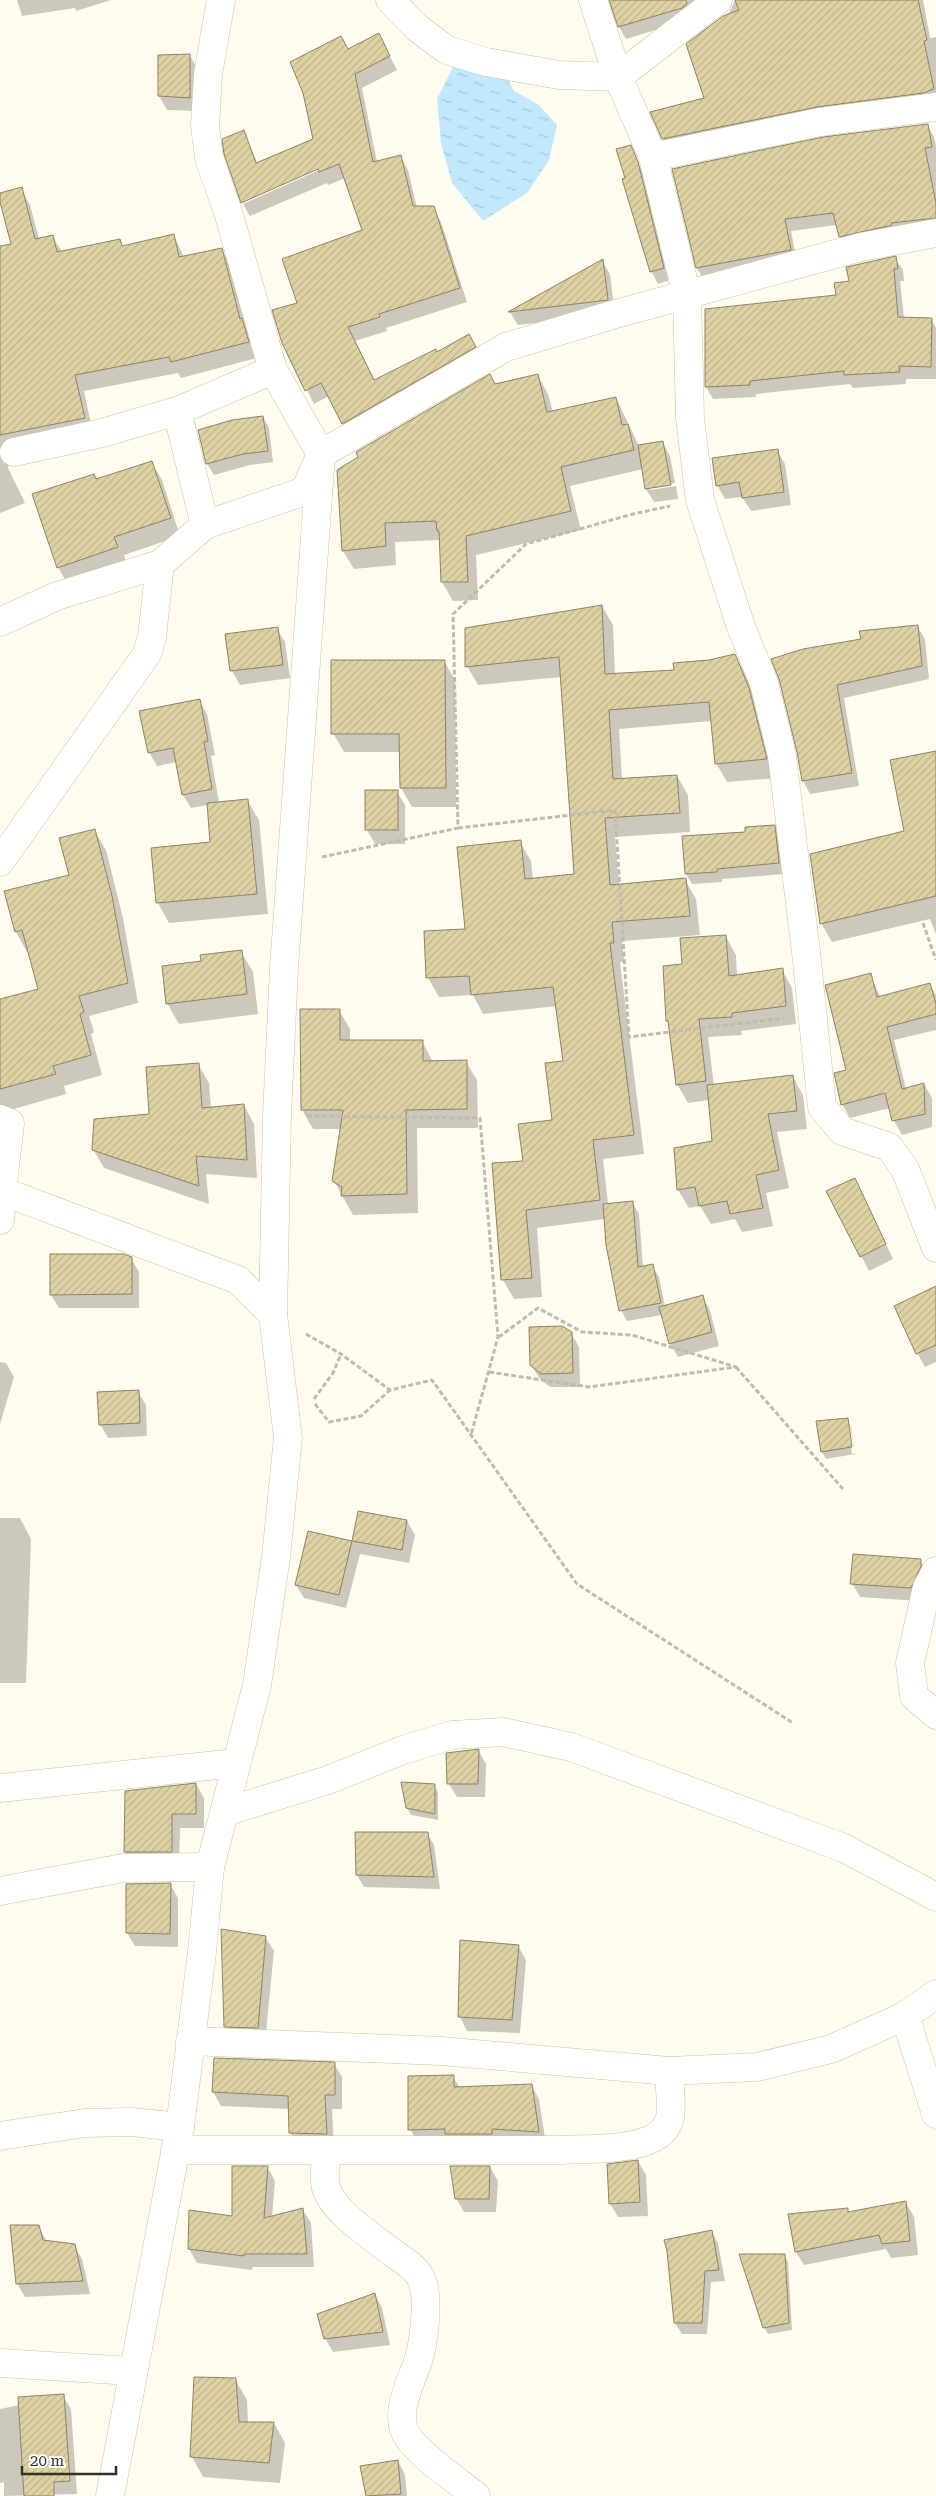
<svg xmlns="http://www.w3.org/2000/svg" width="936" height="2496" font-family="'Roboto Serif',serif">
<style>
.water{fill:url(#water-ripples)}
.shadow{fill:#0003;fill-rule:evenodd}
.building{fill:url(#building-hatch);stroke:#8d8466}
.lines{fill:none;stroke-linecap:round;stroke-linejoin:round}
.minor-casing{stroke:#ccc3a2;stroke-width:29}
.path{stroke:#bfbbae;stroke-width:3;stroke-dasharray:5 2.5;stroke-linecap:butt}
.minor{stroke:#fff;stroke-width:28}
</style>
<defs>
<pattern id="water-ripples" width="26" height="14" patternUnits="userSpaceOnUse" patternTransform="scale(1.25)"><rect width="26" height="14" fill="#c1e8fc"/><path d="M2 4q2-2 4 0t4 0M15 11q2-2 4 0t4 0" fill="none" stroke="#a6c7d8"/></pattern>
<pattern id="building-hatch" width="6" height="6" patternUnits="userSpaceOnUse" patternTransform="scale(1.25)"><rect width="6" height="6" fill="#ded1a4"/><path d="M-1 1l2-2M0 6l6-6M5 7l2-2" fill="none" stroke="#bfb48d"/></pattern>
</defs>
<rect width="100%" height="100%" fill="#fffbee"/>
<polygon class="water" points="467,51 505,73 514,91 539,105 557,125 549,160 527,193 483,221 452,183 441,143 437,99 453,67"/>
<g class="shadow">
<polygon points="17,0 111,0 76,11 75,8 22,16"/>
<polygon points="610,0 717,0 682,22 626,39 619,27"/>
<polygon points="735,0 923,0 930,38 936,37 936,103 670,151 663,139 705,99 687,45 729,13"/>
<polygon points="379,35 397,70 362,88 377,162 400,157 408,170 417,208 433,208 441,222 467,302 386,328 387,331 355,341 375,381 437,354 469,336 476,349 351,437 329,396 314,404 283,342 299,304 364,231 345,178 328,185 327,183 250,216 243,204 324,168 323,166 243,201 243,203 226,154 243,132 258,164 315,140 348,50"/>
<polygon points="190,56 198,69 198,111 167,110 159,96"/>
<polygon points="927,125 934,137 936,146 936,231 847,248 840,236 837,225 791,231 797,262 704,280 697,268"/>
<polygon points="630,147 645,176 670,280 658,284 651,271 626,179"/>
<polygon points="21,189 30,205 39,239 53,237 62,252 119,240 123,247 174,236 184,257 221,249 231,265 246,328 257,358 181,378 178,373 84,391 93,434 9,462 8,468 25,503 0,513 0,247 12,245 0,194"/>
<polygon points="895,258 903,270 904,281 900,281 904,318 931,319 936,328 936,379 906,379 906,384 853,388 850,384 756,394 756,397 713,399 706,387 838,296 851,282"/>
<polygon points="602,261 610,274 615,314 518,325 510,312"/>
<polygon points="538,376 548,394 553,412 616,398 639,446 662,442 670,456 675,483 650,487 650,490 676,486 678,499 654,502 646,489 643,469 570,486 581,530 476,555 478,600 453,601 442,582 440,540 395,542 396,565 354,569 343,551 495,386"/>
<polygon points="263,417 269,428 273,462 250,465 214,475 207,464 199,431"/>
<polygon points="777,450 785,464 791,505 751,511 742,497 725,499 717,485"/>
<polygon points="151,462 162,480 180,536 124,555 127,566 68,585 58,567"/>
<polygon points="602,606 613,625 615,675 675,672 735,656 746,675 759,708 777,778 727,782 716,763 712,721 619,729 622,780 677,776 688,795 690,832 615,837 619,885 685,880 696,899 700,935 622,941 624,962 620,962 644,1154 603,1159 608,1204 632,1202 639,1214 643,1267 652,1266 659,1277 665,1307 702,1296 710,1310 719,1346 678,1357 670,1343 662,1315 627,1321 621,1310 605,1219 537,1228 542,1297 514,1299 503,1280 493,1164 524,1162 553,1121 565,1062 557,1006 483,1014 473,995 439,997 428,978 466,930 520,842 531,861 533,880 575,876 561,677 478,685 467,666"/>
<polygon points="917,626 925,639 929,679 844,698 859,786 810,794 803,781 798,752 862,640"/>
<polygon points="277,629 285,642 290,678 240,685 232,671 227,635"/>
<polygon points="444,661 455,680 456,807 412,807 401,788 401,752 344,752 333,733"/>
<polygon points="199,700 207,714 215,755 211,756 219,803 247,800 259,820 268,914 169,923 158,903 153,849 212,844 208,805 191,808 183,795 177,762 157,766 149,752"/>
<polygon points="936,752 936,934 930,919 832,942 821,923 905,832"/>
<polygon points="367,792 397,792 405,805 405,844 375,844 367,830"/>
<polygon points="774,826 780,837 785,874 722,879 722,882 692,884 686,874 746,833"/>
<polygon points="94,830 106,850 123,918 138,1003 89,1016 94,1032 91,1034 102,1075 64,1086 66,1094 0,1113 0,1001 40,990 29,951 27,952 16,932 70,876"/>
<polygon points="726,937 736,955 737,976 782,970 792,988 796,1024 741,1031 742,1035 708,1037 714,1086 793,1077 803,1095 807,1129 777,1132 789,1188 766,1193 773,1226 742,1232 735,1219 711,1224 700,1206 689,1208 678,1190 714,1142 709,1100 688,1103 677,1084 670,1026 667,1021 683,966"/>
<polygon points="241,952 253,972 258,1014 179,1024 167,1003 202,962"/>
<polygon points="870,975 881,998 930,985 936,995 936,1030 894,1040 906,1089 924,1084 932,1098 932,1127 902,1135 894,1121 890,1108 850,1118 842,1104"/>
<polygon points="339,1010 350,1029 350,1041 422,1041 433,1062 466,1062 477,1080 478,1128 417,1128 418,1213 353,1215 334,1181 341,1129 313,1129 302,1110 301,1011"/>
<polygon points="198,1064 209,1083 211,1109 244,1105 254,1124 257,1178 206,1174 209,1204 104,1168 93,1149 150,1115"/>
<polygon points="828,1192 862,1193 893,1259 869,1271"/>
<polygon points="131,1258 139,1272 139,1308 59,1308 51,1295"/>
<polygon points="936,1287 936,1362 925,1367 917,1353"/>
<polygon points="571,1333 579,1347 580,1387 550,1387 540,1379 531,1365"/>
<polygon points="0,1362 6,1363 14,1377 0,1424"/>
<polygon points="138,1392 146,1405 147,1436 108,1438 100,1424"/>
<path d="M847,1420L851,1426L855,1454L826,1459L822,1452L817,1422ZM848,1425H850L855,1453L852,1454Z"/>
<polygon points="359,1513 407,1521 415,1535 409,1563 360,1554 346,1608 304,1598 296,1585 309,1533 353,1542"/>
<polygon points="0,1518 20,1518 31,1539 26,1683 0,1683"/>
<polygon points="920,1560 928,1574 919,1601 860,1597 852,1583"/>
<polygon points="478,1750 486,1764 485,1797 457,1797 449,1784"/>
<polygon points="196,1784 204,1798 204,1828 180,1828 179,1865 133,1866 125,1852 126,1792"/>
<polygon points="434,1785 438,1792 438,1820 411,1815 407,1808"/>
<polygon points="427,1833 434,1845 440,1889 364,1887 357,1875"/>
<polygon points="170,1884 178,1898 178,1947 135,1946 127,1933"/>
<polygon points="265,1937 274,1951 265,2042 233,2040 225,2026"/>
<polygon points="461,1941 518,1946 526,1960 520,2033 467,2031 460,2017"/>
<polygon points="334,2064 342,2077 342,2109 332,2109 334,2148 298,2146 290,2132 289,2109 221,2106 213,2092"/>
<polygon points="453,2077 460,2088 531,2085 539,2099 546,2145 418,2143 410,2129"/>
<polygon points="638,2161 646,2175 648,2216 618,2217 610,2203"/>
<polygon points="267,2167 275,2181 272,2217 303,2210 311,2223 314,2267 253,2267 252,2270 197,2263 189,2249 233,2217"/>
<polygon points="490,2167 498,2181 496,2212 464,2212 456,2198"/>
<polygon points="906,2203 914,2217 918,2255 891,2258 886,2249 804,2265 796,2252 848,2210 850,2213"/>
<polygon points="38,2226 47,2242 74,2245 82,2259 90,2294 25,2297 17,2283"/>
<polygon points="712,2232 718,2243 725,2281 711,2282 707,2334 682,2334 675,2323 669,2251"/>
<polygon points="784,2255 788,2262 792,2330 768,2334 764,2327"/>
<polygon points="375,2295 382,2308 390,2345 333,2352 325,2338"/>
<polygon points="196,2378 235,2379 247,2400 248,2423 274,2423 285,2443 280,2483 203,2477 192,2457"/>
<polygon points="63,2396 71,2409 77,2494 4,2496 4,2482 0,2483 0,2409"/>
<polygon points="398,2461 405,2475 407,2496 368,2496 361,2467"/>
</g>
<g class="building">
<polygon points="609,0 686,0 687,4 682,8 618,27"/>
<polygon points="735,0 918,0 927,40 924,41 934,89 923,93 817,107 662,139 650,112 704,98 686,44 723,16 739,10"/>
<polygon points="379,33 390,56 355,74 373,162 401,155 413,206 434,206 460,288 379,314 380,317 348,327 374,380 436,349 437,352 469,334 476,347 342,424 321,383 305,391 282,343 272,310 297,303 282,259 362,230 339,164 319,172 318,169 241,203 224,154 222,139 244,130 256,163 313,139 303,93 290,62 341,36 348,49"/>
<polygon points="190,54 190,98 158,96 158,55"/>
<polygon points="928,124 932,147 925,148 936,203 936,218 891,223 892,225 839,237 833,213 785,219 791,250 696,268 672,169 823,137"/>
<polygon points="631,145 638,162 664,268 650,272 622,179 625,178 616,149"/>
<polygon points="22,187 35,239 53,235 57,252 120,239 122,246 174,234 179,257 222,248 240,319 242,318 249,342 171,362 169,357 75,375 85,418 0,435 0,246 11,244 0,202 0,193"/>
<polygon points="896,256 898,269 894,269 898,317 932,318 931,367 899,366 900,372 844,375 844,371 750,381 750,385 705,387 705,309 836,295 834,283 849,281 846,267"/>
<polygon points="603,259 608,300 509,312 508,312"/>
<polygon points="490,374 495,384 538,374 547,412 616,397 622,425 628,424 634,450 561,467 571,511 466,536 468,582 441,582 439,531 437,531 436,521 385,523 386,546 342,551 337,470 358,457 356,452"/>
<polygon points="263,416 268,451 243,454 206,464 198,430 232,420"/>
<polygon points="663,441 671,485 645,489 638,445"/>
<polygon points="778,449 784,492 742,498 739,482 716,486 712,458"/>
<polygon points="152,461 171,518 114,537 118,547 57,568 32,494 94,474 96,479"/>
<polygon points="602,605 605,674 674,670 673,663 709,660 735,654 749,688 767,759 715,764 709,702 609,710 613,779 677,775 680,813 605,818 610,885 686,878 690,916 612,922 614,943 610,943 634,1135 593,1140 600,1200 526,1210 532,1278 501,1280 492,1163 523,1161 518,1124 552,1120 545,1063 563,1061 553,987 471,995 469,976 426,978 424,931 465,929 457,847 521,840 525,879 574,874 559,657 465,667 465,628"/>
<polygon points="918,625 922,666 837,685 852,773 802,781 797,752 779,679 771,659 803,649 861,639 859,631"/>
<polygon points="278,627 283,665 230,671 225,634"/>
<polygon points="331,660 445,660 446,788 400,788 399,734 331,734"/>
<polygon points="200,699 208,741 204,742 212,789 182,795 173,748 148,753 139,711"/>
<polygon points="936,751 936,896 820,924 810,854 904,831 890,760"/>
<rect x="365" y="790" width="33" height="40"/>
<polygon points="248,799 257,894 156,903 151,848 210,842 207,803"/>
<polygon points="775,825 779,863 717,869 717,872 685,874 682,836 745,832 745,827"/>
<polygon points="95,829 112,896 128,983 79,996 84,1012 80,1014 91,1055 53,1066 56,1074 0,1089 0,999 38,989 22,930 15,932 4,891 69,875 59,838"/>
<polygon points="726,935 729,976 783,968 786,1006 732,1013 732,1017 699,1019 706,1081 676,1085 668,1021 666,1021 663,966 682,964 680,938"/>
<polygon points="242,950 247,994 166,1004 162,966 201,961 200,955"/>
<polygon points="871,973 877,997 930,983 936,1004 936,1014 887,1027 902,1089 924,1083 925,1114 892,1121 885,1093 841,1105 834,1073 846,1070 825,985"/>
<polygon points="300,1009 340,1009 340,1040 423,1040 423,1061 467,1060 467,1109 406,1110 407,1194 341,1196 342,1187 332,1181 343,1110 301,1110"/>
<polygon points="199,1063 202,1108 244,1104 247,1160 196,1156 199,1186 92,1150 94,1119 149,1114 146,1067"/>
<polygon points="793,1075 797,1111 768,1114 779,1170 756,1175 763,1208 730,1214 727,1201 699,1206 695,1187 677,1190 674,1148 712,1141 707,1085"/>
<polygon points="855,1178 886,1244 860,1257 826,1191"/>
<polygon points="633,1201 638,1267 653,1264 661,1303 619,1311 606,1245 603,1204"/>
<polygon points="50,1254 124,1254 132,1257 132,1294 50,1295"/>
<polygon points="936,1286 936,1345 916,1354 894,1306"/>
<polygon points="703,1295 712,1332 669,1344 659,1307"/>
<polygon points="562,1326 572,1332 573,1373 541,1374 530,1365 529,1327"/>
<polygon points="139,1390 140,1423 99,1425 97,1392"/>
<polygon points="848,1418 852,1447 821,1452 816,1421"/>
<polygon points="358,1511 407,1520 402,1550 352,1541"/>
<polygon points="308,1531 352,1541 339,1595 295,1585"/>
<polygon points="853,1554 921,1559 921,1566 911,1588 850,1584"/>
<polygon points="479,1749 478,1784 447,1784 446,1753"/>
<polygon points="401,1782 435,1784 435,1814 406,1808"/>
<polygon points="196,1783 196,1814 172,1814 172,1852 124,1852 125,1791"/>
<polygon points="355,1832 428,1832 434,1877 356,1875"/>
<polygon points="171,1883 170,1934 126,1933 126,1884"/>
<polygon points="221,1929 266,1936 258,2028 224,2027"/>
<polygon points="460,1940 519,1945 512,2020 458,2017"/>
<polygon points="214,2058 335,2062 335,2095 325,2095 327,2134 289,2133 288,2096 212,2092"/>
<polygon points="454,2075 454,2087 532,2084 539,2132 492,2129 492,2134 445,2134 445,2129 408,2130 408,2076"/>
<polygon points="638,2160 640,2202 609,2204 607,2164"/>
<polygon points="232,2166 268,2166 264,2218 303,2208 307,2254 245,2254 244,2256 188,2249 189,2210 232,2216"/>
<polygon points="450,2166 490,2166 489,2199 455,2199"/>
<polygon points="906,2201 910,2241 882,2244 879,2235 795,2252 788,2214 848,2208 848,2212"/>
<polygon points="10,2225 39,2225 43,2240 75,2244 83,2281 16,2284"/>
<polygon points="712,2230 719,2270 705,2271 702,2323 674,2323 667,2251 664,2240"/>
<polygon points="739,2254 785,2254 789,2323 763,2328"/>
<polygon points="375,2293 383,2332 324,2339 317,2314"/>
<polygon points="194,2377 236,2378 239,2422 274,2422 269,2463 190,2457"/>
<polygon points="64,2394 70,2481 54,2482 54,2496 24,2496 18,2397"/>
<polygon points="398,2460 401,2494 366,2496 360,2466"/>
</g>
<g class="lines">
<g class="minor-casing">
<g id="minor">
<polyline points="390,0 416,27 447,50 486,62 559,75 618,77 718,0"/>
<polyline points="593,0 618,77 653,157 687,296 690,418 700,500 741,627 764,683 782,756 806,952 822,1107 842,1131 889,1147 905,1169 936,1248"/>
<polyline points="653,157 820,122 936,107"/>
<polyline points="177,411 205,525"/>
<polyline points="14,452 102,433 177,411 273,370"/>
<polyline points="0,622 57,596 160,564 205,525 305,491 321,454 506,347 612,315 861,247 936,233"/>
<polyline points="0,862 147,654 152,637 160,564"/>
<polyline points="0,1119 10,1123 2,1191 238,1280 273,1315"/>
<polyline points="0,1220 2,1191"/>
<polyline points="936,1571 927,1587 910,1663 914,1696 936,1715"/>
<polyline points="0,1788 236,1763"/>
<polyline points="225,1812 328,1780 403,1750 452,1735 503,1732 571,1747 844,1848 936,1897"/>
<polyline points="0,1891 123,1868 210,1867"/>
<polyline points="905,2016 936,2114"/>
<polyline points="190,2041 441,2051 669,2071 757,2067 831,2049 905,2016 936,1994"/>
<polyline points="0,2136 85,2123 132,2122 180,2127"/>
<path d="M175,2150H562C591,2148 658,2153 669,2121C673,2110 669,2083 669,2071"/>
<path d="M326,2150C326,2161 323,2177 326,2188C334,2213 373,2237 393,2253C403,2260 415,2267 421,2278C430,2297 424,2345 417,2364C410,2384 393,2416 408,2437C420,2456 458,2481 476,2496"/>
<polyline points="0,2363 132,2371"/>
<polyline points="110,2496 180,2127 202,1952 210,1867 257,1685 276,1557 288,1438 273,1315 277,1115 284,968 321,454 273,370 229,215 209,158 205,126 208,74 221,0"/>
</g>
</g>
<g class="path">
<polyline points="458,828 615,810 629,1037 784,1018"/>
<polyline points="322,857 458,828 453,614 526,544 633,514 670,506"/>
<polyline points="923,923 936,960"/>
<polyline points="307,1116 480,1118 498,1337 471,1435"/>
<polyline points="306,1334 341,1354 390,1390 432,1380 577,1584 793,1723"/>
<polyline points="736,1367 843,1489"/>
<polyline points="489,1372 589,1387 736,1367 632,1335 582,1332 538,1308 499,1337"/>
<polyline points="314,1399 333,1373 341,1354"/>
<polyline points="315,1404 329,1422 361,1416 390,1390"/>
</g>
<use href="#minor" class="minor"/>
</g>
<path d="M22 2466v8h94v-8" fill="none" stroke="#353124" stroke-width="2.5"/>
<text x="30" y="2466" font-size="15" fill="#353124" stroke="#ffffff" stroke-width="4" paint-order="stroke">20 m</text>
</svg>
